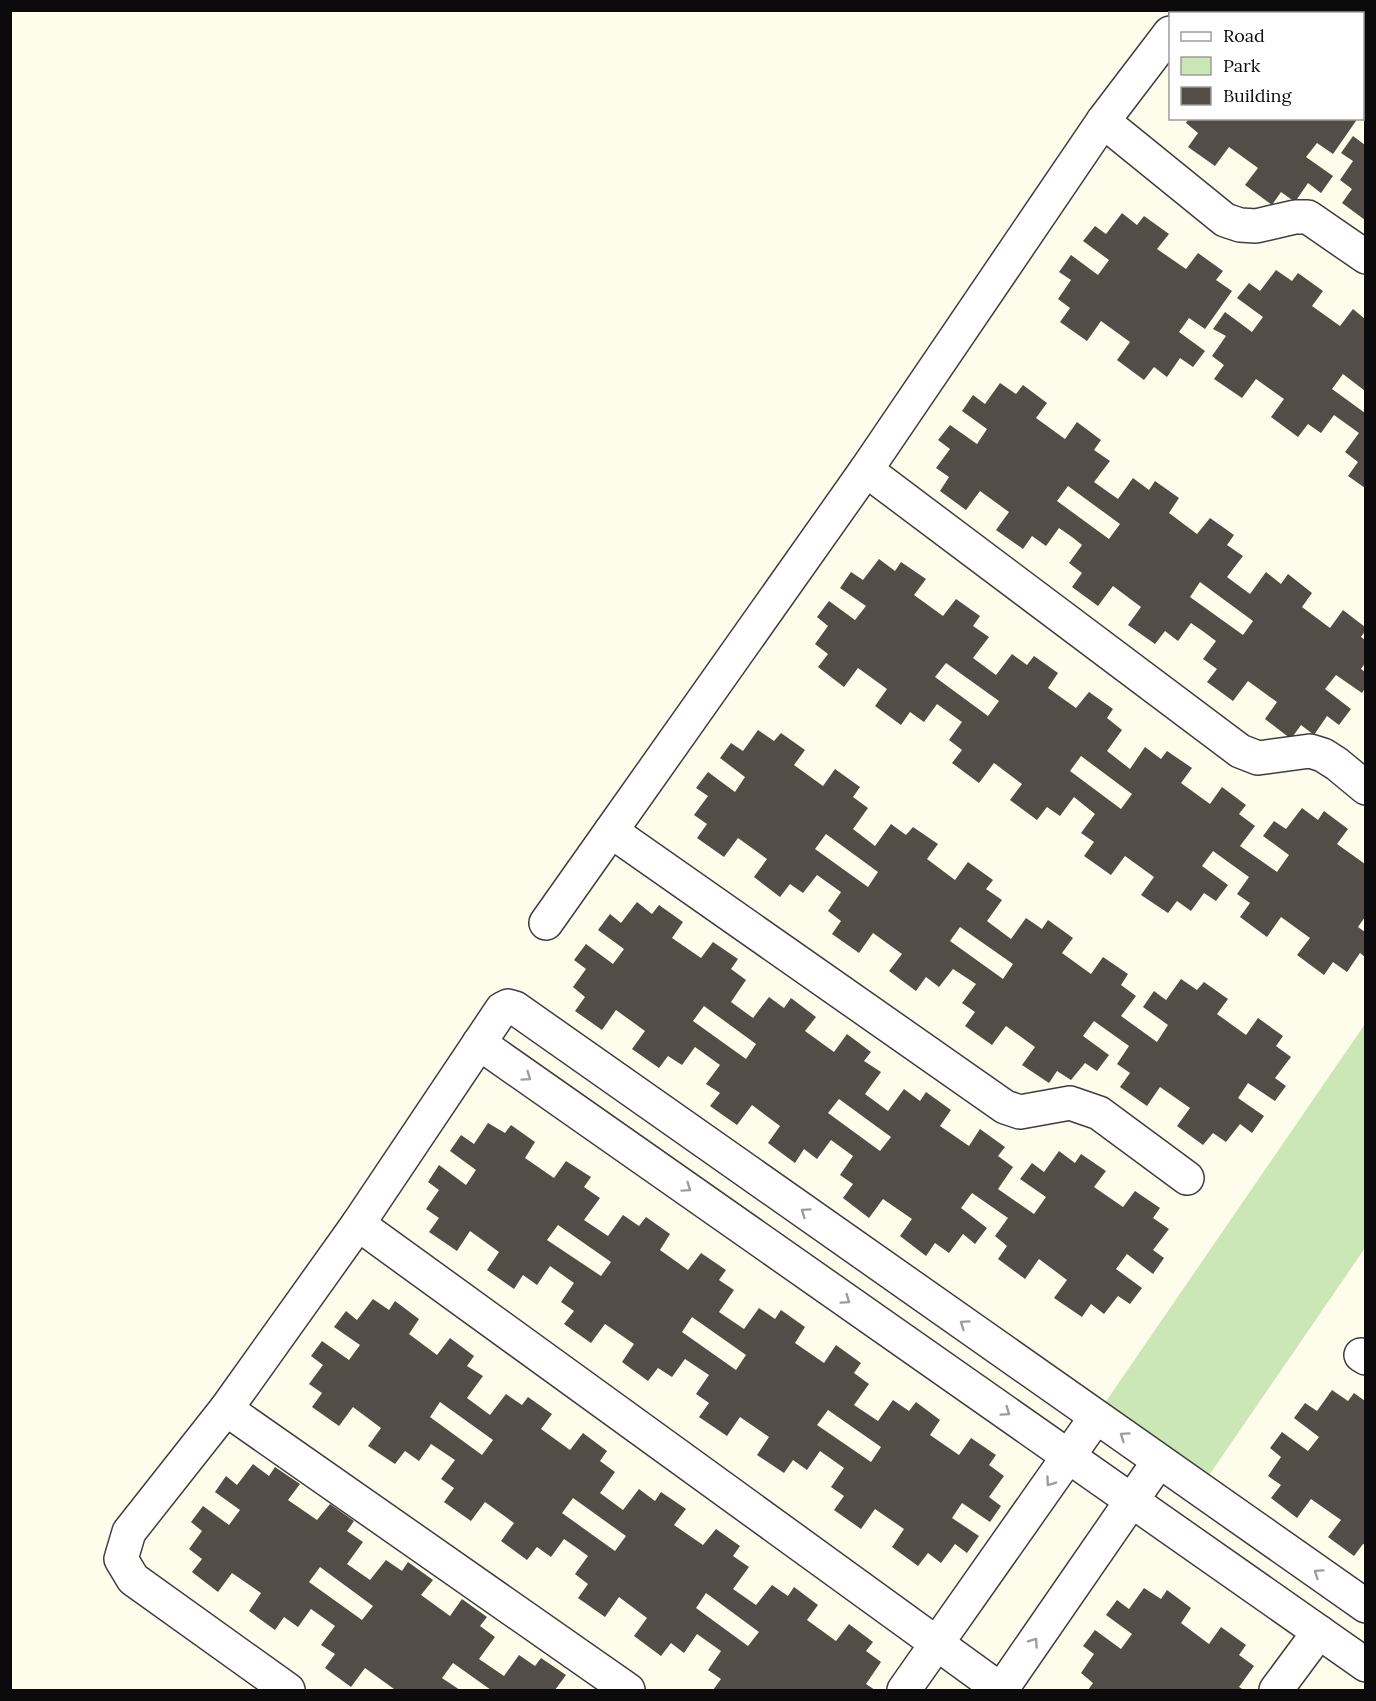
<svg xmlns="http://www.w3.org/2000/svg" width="1376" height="1701" font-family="Lora,serif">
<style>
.green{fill:#cbe7b5}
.building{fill:#534d48;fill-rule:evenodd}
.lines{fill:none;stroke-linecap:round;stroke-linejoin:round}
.street-casing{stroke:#3e3e3e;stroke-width:36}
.street{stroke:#fff;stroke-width:33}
.oneway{stroke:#9d9d9d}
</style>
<rect width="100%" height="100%" fill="#fefcea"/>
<polygon class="green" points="1365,1024 1365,1248 1201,1487 1096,1416"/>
<g class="building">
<polygon points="1189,118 1358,118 1333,154 1317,143 1306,157 1333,176 1321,193 1308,183 1295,202 1281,192 1272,205 1245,185 1258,168 1229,147 1215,166 1188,147 1198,133 1186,123"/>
<polygon points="1353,136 1365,145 1365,220 1342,203 1352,189 1340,180 1353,161 1341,153"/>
<polygon points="1122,213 1137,225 1144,216 1169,234 1157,249 1186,269 1198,253 1223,271 1216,280 1232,291 1205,329 1189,318 1179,332 1205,351 1193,367 1180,358 1167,377 1154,367 1144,380 1117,360 1130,342 1101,321 1087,341 1060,322 1070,308 1058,299 1071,280 1059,272 1071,255 1098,275 1109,260 1083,241 1095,226 1106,234"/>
<polygon points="1276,270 1292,281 1298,273 1323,291 1312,306 1340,326 1353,309 1365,319 1365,391 1343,374 1332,389 1365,413 1365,488 1348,476 1358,462 1345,452 1359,433 1334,415 1321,433 1308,424 1298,437 1271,417 1284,399 1256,379 1242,398 1214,379 1224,365 1212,356 1226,336 1213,329 1225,312 1252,332 1263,317 1237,298 1249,283 1260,291"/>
<path d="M1000,383L1016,394L1023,385L1047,403L1036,418L1065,439L1077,422L1101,440L1094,450L1110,461L1094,482L1118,499L1133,478L1149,490L1155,481L1179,498L1169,513L1197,534L1210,518L1234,535L1227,545L1243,556L1227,577L1250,594L1266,572L1281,584L1288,574L1312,593L1302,607L1330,628L1343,610L1365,627V631L1361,637L1365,640V663L1361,669L1365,672V688L1362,693L1336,675L1325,689L1351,709L1339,725L1327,716L1314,735L1301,725L1291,739L1265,719L1277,702L1248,681L1233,701L1207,682L1217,669L1203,659L1216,641L1204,632L1191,623L1178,641L1165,631L1155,644L1128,625L1141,607L1113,586L1098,606L1072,587L1082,573L1069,563L1082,545L1072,537L1059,528L1046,546L1032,536L1023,549L996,530L1009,512L980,491L966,510L940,491L949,477L936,468L950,449L938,440L950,425L977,444L987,429L962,411L973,395L985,404ZM1068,486L1120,524L1109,539L1057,501ZM1200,582L1253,621L1243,635L1190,597Z"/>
<path d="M879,559L895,571L901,562L926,579L914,595L943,616L956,599L980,616L973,626L989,637L973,658L996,675L1012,654L1027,665L1034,656L1058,673L1048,688L1076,708L1089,692L1113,709L1107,718L1122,730L1107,751L1130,769L1145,747L1161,759L1167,751L1192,768L1181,783L1210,804L1222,787L1246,805L1239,814L1255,826L1240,846L1277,872L1289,855L1263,836L1274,821L1286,829L1302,808L1318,820L1324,811L1348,829L1337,844L1365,864V917L1358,927L1365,932V957L1360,953L1347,972L1333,962L1324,975L1297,955L1310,938L1281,917L1267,937L1240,917L1250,903L1237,894L1249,877L1213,851L1202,866L1228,885L1216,901L1204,893L1191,911L1177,901L1168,913L1141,895L1154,877L1125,856L1111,875L1084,856L1094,842L1081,833L1095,814L1074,797L1060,816L1047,807L1037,820L1010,800L1022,784L994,763L979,783L952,763L962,750L949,740L962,722L937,704L924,722L910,712L901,725L875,706L887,689L858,668L844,687L818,667L828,654L815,644L828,626L817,617L829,601L855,620L866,606L840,588L851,572L863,580ZM946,663L999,701L988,716L935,677ZM1081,756L1132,794L1121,809L1070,771Z"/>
<path d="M758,730L774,741L781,733L805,750L794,765L823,786L835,769L860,787L853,797L868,808L853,829L875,846L891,824L906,835L913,827L938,844L927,859L955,880L968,862L993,880L986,889L1002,900L987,921L1011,939L1026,918L1042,929L1048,920L1073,938L1062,953L1091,974L1103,957L1128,974L1121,985L1136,996L1121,1016L1157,1042L1168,1025L1143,1007L1154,991L1166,1000L1181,979L1197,990L1204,982L1228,999L1217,1014L1246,1035L1258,1018L1283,1036L1276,1046L1291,1057L1275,1078L1286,1086L1275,1101L1248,1083L1238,1098L1264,1116L1252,1133L1240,1124L1226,1142L1213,1133L1203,1145L1177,1126L1190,1108L1160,1087L1147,1106L1120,1087L1130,1073L1117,1064L1129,1046L1094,1021L1083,1036L1109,1055L1097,1071L1085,1063L1071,1080L1057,1071L1049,1083L1022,1065L1035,1047L1006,1026L992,1045L965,1026L975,1012L962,1003L976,984L953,969L939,987L926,977L916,991L889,971L902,954L873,933L859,953L832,934L841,921L828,911L841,892L817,875L803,893L790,884L780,897L754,877L767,859L738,838L724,857L697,838L707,824L694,815L708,796L696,788L708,772L735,792L745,777L720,758L731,743L743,751ZM826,834L878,872L868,887L815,849ZM960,927L1013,964L1003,979L950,941Z"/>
<path d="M637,902L652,914L659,905L683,922L672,938L701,958L713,942L738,959L731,969L746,980L731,1002L753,1018L769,997L784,1008L791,998L816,1017L805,1031L834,1052L847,1034L871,1052L864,1061L881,1072L865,1094L888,1111L904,1089L920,1101L926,1092L951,1110L940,1126L969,1146L980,1129L1005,1147L998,1156L1013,1167L998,1189L1034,1214L1046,1197L1020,1179L1032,1163L1044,1172L1059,1151L1075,1163L1081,1154L1106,1171L1094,1187L1123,1207L1135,1191L1160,1208L1153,1218L1169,1229L1153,1250L1164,1258L1153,1274L1127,1254L1116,1269L1142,1288L1130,1304L1118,1296L1104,1314L1091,1304L1082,1317L1054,1298L1067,1280L1039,1259L1025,1279L998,1259L1007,1246L995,1236L1008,1218L972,1193L961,1208L987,1228L975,1244L963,1234L949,1253L935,1243L926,1256L900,1236L912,1219L883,1199L869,1218L843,1198L853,1184L840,1175L853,1156L831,1140L817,1159L804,1149L795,1163L768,1143L780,1126L752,1105L737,1125L710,1106L720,1093L706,1084L720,1065L695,1047L682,1065L668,1056L659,1068L632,1049L645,1031L616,1010L602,1030L575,1011L585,997L573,987L586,969L574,960L586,944L613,964L624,949L598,930L610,914L621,923ZM704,1006L756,1044L746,1059L693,1021ZM839,1099L891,1137L880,1151L828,1113Z"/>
<path d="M488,1123L505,1133L511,1125L535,1142L525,1158L554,1178L566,1161L591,1177L584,1187L600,1198L584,1220L608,1236L623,1215L639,1226L646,1217L670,1234L660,1250L688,1270L701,1253L726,1270L719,1280L734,1290L719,1312L744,1329L759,1308L775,1319L781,1310L805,1327L795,1343L824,1363L836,1345L861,1363L854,1373L869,1384L854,1405L878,1421L893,1400L909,1411L916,1402L940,1420L930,1435L959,1455L971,1438L996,1455L989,1465L1004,1476L989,1497L1001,1506L990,1522L962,1503L952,1518L979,1536L967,1553L955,1544L941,1563L928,1553L918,1566L892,1547L904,1529L875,1509L861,1529L834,1510L844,1496L831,1487L844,1468L820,1451L807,1470L793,1460L784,1473L757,1455L769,1437L740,1417L727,1436L699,1417L709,1403L696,1394L709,1375L685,1359L672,1377L658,1368L648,1381L622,1362L634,1344L605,1324L591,1343L564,1324L574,1311L561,1302L574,1283L550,1266L537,1285L523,1275L514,1289L487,1270L499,1252L470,1231L457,1251L429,1232L439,1218L426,1209L439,1190L428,1182L439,1165L466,1185L476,1170L450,1151L461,1135L474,1144ZM558,1225L611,1262L601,1276L547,1240ZM692,1317L746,1355L736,1370L682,1332ZM828,1410L881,1447L871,1462L817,1425Z"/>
<path d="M373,1299L389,1310L395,1301L419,1319L409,1334L437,1355L450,1338L474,1356L467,1366L483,1376L467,1398L490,1415L506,1394L522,1405L528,1397L552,1414L541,1429L570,1450L583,1433L607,1451L600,1461L615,1472L600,1493L623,1510L639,1489L655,1501L661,1492L686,1509L674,1525L703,1545L716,1529L740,1546L733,1556L749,1567L733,1589L756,1605L772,1585L788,1596L794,1587L818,1605L807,1620L836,1641L849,1624L873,1642L866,1651L881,1662L866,1684L875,1690H842L839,1689L838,1690H713L721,1679L708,1670L721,1651L697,1634L684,1653L671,1643L661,1656L634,1636L647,1618L619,1597L605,1617L578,1598L588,1584L575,1574L588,1556L577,1548L564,1539L551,1557L537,1547L527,1560L501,1541L514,1523L485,1502L471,1521L444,1502L454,1488L441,1479L455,1460L431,1444L419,1461L405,1451L395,1464L368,1446L381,1428L353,1407L339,1426L312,1407L322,1393L309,1384L323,1365L311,1356L322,1341L349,1360L360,1345L334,1327L346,1311L357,1320ZM440,1402L493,1440L482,1455L430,1417ZM573,1498L626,1536L615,1551L562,1513ZM706,1593L759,1632L748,1646L696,1608Z"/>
<polygon points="1332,1390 1348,1401 1354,1393 1365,1401 1365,1545 1363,1544 1354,1556 1328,1537 1341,1520 1311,1499 1297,1518 1271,1498 1281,1485 1268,1476 1281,1457 1270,1448 1282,1432 1308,1451 1319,1437 1294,1418 1305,1403 1317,1411"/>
<path d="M253,1464L269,1476L275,1467L300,1484L288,1500L317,1520L330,1504L354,1521L347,1531L363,1542L347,1564L370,1580L386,1560L402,1571L408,1562L433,1580L421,1595L450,1616L462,1599L487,1617L480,1626L495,1637L479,1659L504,1676L519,1655L535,1666L541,1658L566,1675L555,1690H491L453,1663L442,1678L460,1690H393L394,1689L365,1668L351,1687L325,1668L335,1654L321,1645L335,1626L311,1609L298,1627L284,1617L275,1630L249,1611L261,1593L232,1573L218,1592L192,1572L202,1559L189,1549L202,1531L191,1522L203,1506L229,1525L240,1510L215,1492L226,1476L237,1485ZM320,1567L373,1606L362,1620L309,1582Z"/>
<polygon points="1144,1588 1161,1599 1167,1590 1191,1608 1181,1623 1209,1644 1221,1627 1246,1645 1239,1655 1254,1666 1239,1687 1244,1690 1088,1690 1093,1683 1081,1673 1094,1654 1083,1646 1095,1630 1121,1649 1132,1634 1106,1615 1117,1600 1129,1609"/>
</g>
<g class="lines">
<g class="street-casing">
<g id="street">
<polyline points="1186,14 1188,10"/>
<polyline points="1170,33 1103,121 866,470 1240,751 1258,758 1310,751 1323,755 1337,764 1366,788"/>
<polyline points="1103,121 1225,220 1240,225 1256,226 1295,217 1308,217 1366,257"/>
<polyline points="866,470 611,831 1005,1107 1020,1112 1070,1103 1099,1113 1187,1178"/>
<polyline points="546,923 611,831"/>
<polyline points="479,1043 1366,1665"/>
<polyline points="358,1224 1001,1690"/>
<polyline points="1361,1355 1366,1358"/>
<polyline points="226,1409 628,1690"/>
<polyline points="288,1690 133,1579 121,1559 129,1532 226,1409 358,1224 502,1009 508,1006 515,1008 1366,1606"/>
<polyline points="904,1690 1096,1417"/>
<polyline points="1001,1690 1159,1461"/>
<polyline points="1276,1690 1319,1632"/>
</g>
</g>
<use href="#street" class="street"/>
</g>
<defs><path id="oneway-chevron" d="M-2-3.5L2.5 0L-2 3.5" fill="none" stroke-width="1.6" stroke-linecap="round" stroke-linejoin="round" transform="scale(1.5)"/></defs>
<g class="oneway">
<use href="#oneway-chevron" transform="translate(527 1077) rotate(35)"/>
<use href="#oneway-chevron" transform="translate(687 1188) rotate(35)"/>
<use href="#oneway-chevron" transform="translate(805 1212) rotate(-145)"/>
<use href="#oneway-chevron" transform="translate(846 1300) rotate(35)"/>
<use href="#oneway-chevron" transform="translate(964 1324) rotate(-145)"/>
<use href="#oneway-chevron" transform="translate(1006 1412) rotate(35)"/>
<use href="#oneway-chevron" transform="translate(1124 1436) rotate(-145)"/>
<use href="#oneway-chevron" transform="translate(1050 1482) rotate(125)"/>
<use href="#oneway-chevron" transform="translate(1318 1573) rotate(-145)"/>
<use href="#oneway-chevron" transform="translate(1034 1642) rotate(-55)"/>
</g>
<rect width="1376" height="1701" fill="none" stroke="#0b0b0b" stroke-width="24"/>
<rect x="1169" y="12" width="195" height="108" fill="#ffffff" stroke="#9d9d9d" stroke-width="1.5"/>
<rect x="1181" y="32" width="30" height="9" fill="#ffffff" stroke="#9d9d9d" stroke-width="1.5"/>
<text x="1223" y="42" font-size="18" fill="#0b0b0b">Road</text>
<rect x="1181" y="57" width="30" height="18" fill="#cbe7b5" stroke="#9d9d9d" stroke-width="1.5"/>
<text x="1223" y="72" font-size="18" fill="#0b0b0b">Park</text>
<rect x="1181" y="87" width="30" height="18" fill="#534d48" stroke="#9d9d9d" stroke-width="1.5"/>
<text x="1223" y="102" font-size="18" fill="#0b0b0b">Building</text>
</svg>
